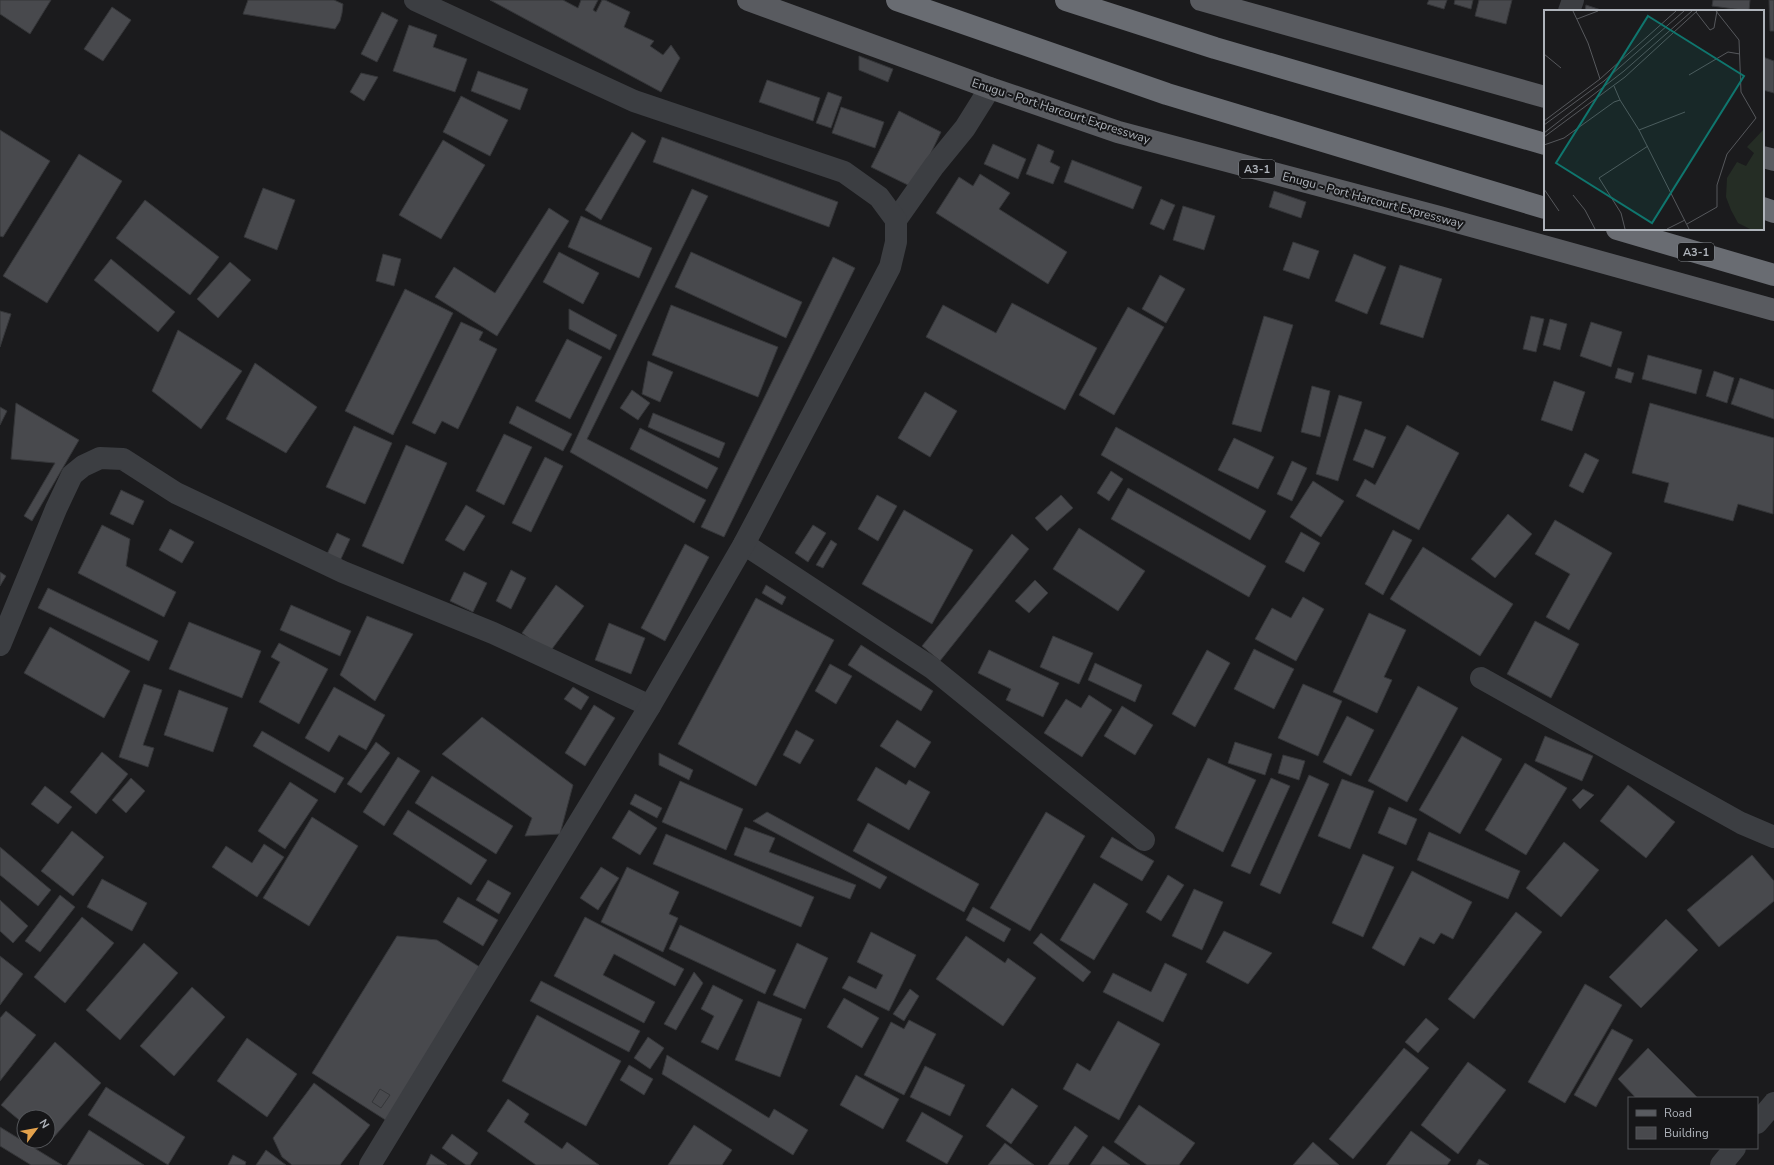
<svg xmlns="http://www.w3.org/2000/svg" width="1774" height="1165" font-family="'Nunito Sans',sans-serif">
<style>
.building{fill:#48494d;stroke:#353639}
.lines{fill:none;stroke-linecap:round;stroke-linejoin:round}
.minor{stroke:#3c3e42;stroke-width:22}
.major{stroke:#595b60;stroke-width:22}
.highway{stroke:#696c72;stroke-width:22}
.labels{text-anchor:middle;stroke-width:4;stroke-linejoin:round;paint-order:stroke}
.shield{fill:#161618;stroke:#81858a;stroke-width:1}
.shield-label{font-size:11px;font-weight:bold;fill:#afb4bb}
.street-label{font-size:12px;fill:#afb4bb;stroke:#161618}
.inset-road{fill:none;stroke:#56585c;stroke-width:1}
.view{fill:#0f766e;fill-opacity:0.15;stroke:#0f766e;stroke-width:2}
.inset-edge{fill:none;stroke:#afb4bb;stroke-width:2}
</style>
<rect width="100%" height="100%" fill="#1b1b1d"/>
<g class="building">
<polygon points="0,0 51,0 30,34 0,14"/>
<polygon points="248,0 334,0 343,4 342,13 340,21 335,29 243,14"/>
<polygon points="490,0 563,0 578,8 581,0 598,0 593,10 596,12 602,0 605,0 630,12 624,27 654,41 650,46 663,55 671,45 680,58 661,92"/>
<polygon points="1429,0 1447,0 1444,9 1427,4"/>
<polygon points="1455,0 1473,0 1471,9 1454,4"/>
<polygon points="1479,0 1512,0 1506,24 1475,16"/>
<polygon points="1713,0 1750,0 1749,11 1712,6"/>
<polygon points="1769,0 1774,0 1774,31 1770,31"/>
<polygon points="1586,5 1604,11 1585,11"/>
<polygon points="112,7 131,20 103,61 84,49"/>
<polygon points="382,12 398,20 377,62 361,54"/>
<polygon points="409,25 437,35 433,47 467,59 455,92 393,71"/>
<polygon points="859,56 893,69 888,82 859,70"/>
<polygon points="1763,57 1774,61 1774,93 1763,90"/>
<polygon points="478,71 528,89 520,110 471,91"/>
<polygon points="361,73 378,77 364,101 350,92"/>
<polygon points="767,80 820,98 813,121 759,102"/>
<polygon points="828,92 842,97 831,128 816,123"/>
<polygon points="461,96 508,120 490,156 443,132"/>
<polygon points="841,107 884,122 875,148 832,133"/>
<polygon points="899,111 941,132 914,188 871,167"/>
<polygon points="0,130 50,161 3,237 0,236"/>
<polygon points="632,132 646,141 601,220 585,210"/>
<polygon points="662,137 838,202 829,227 653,162"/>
<polygon points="443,140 485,165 441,239 399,215"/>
<polygon points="993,144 1026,159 1018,179 984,164"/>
<polygon points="1038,144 1054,151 1050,162 1060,167 1053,184 1026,174"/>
<polygon points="79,154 122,181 47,303 3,276"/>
<polygon points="1072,160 1142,187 1133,209 1064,182"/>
<polygon points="980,174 1010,193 999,209 1067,252 1048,284 936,213 959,177 973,186"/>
<polygon points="263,188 295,200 277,250 244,237"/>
<polygon points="692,189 708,196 587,439 706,500 694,523 570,452"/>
<polygon points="1274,191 1306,202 1301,218 1269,207"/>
<polygon points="1161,199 1175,205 1164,230 1150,224"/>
<polygon points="145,200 219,257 190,295 116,238"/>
<polygon points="1183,206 1215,216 1204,250 1173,240"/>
<polygon points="549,208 569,221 497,336 435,297 454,267 495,293"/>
<polygon points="581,216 652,248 639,278 568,247"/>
<polygon points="1293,242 1319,251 1309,279 1283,270"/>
<polygon points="559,252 599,273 583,304 543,282"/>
<polygon points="691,252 802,302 786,338 675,287"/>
<polygon points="383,254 401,259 394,286 376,281"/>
<polygon points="1354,254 1386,267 1367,314 1335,301"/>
<polygon points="833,257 855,268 724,537 701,527"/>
<polygon points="111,259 175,312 158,332 94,280"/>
<polygon points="230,262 251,280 218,318 197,299"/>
<polygon points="1400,265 1442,279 1423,338 1380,324"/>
<polygon points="1160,275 1185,289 1166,323 1142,309"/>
<polygon points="405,289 453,313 393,435 345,411"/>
<polygon points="1012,303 1097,348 1065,410 926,337 943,305 996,333"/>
<polygon points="671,305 778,347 758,397 652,355"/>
<polygon points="1128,307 1164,327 1114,415 1079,395"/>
<polygon points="569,309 617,335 610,350 569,329"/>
<polygon points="0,311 11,314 0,347"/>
<polygon points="1264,316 1293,325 1261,432 1232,424"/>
<polygon points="1531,316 1544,319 1536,352 1523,349"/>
<polygon points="1550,319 1567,324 1560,350 1543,345"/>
<polygon points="461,322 483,332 479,340 497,349 458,429 442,421 435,434 412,423"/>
<polygon points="1591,322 1622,332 1611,367 1580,356"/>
<polygon points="178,330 242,371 201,429 152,391"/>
<polygon points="567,339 602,357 570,419 535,401"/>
<polygon points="1648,355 1702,370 1696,394 1642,379"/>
<polygon points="648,361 673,372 660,402 642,394"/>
<polygon points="255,363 317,407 286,453 226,419"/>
<polygon points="1618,368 1634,373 1631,383 1615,378"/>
<polygon points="1714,371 1734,378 1727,403 1706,396"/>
<polygon points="1740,378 1774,390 1774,419 1731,404"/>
<polygon points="1554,381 1585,392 1572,431 1541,420"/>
<polygon points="1312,386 1330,391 1320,437 1301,432"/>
<polygon points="632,390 650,403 638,420 620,408"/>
<polygon points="925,392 957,411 930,457 898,438"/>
<polygon points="1339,395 1362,402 1338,481 1316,474"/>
<polygon points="16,403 79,440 32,521 24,516 55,463 11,459"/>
<polygon points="1650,403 1774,438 1773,514 1738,504 1733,521 1664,502 1669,483 1632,473"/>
<polygon points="517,406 572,434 563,451 509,423"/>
<polygon points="0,407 7,411 0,425"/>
<polygon points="653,413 725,443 719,458 648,427"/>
<polygon points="1407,425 1459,453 1419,530 1356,496 1365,479 1375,485"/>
<polygon points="354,426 392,443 365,504 326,487"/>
<polygon points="1116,427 1266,511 1250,540 1101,455"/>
<polygon points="640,428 718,468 707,489 630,449"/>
<polygon points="1365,429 1386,437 1373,468 1353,460"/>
<polygon points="504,434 532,447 504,505 476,491"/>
<polygon points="1234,438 1274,457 1258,489 1218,470"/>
<polygon points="406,445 447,463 403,564 362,546"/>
<polygon points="1585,453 1599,460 1583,493 1569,486"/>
<polygon points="545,457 563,466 531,532 512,523"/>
<polygon points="1292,461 1307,468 1292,501 1277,494"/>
<polygon points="1111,471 1123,479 1109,501 1097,493"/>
<polygon points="1313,481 1344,501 1321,537 1290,517"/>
<polygon points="1128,488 1266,566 1249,597 1111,519"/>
<polygon points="121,490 144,501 133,525 110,514"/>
<polygon points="877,495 897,506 878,541 858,529"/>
<polygon points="1061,495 1073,508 1047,531 1035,518"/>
<polygon points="466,505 485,516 464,551 445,540"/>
<polygon points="904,510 973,550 932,624 862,584"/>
<polygon points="1508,514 1532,534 1495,578 1471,559"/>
<polygon points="1555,520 1612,553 1569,630 1546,617 1570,574 1535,554"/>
<polygon points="102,525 130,539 126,566 176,592 164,617 78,573"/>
<polygon points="813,525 826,533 808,562 795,553"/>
<polygon points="1079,528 1145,571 1118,611 1053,569"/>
<polygon points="170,529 194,542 182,563 159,550"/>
<polygon points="1393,530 1412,540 1383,595 1365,584"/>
<polygon points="1301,532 1320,543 1304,572 1285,562"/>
<polygon points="337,533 350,539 340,561 327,554"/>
<polygon points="1012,534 1029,549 940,661 922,646"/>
<polygon points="831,540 837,544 823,568 816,565"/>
<polygon points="685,544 709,557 665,641 641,628"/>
<polygon points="1423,547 1513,604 1480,656 1390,599"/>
<polygon points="511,570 526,578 511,609 496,601"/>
<polygon points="0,572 6,576 0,586"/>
<polygon points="464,572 487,583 473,612 450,601"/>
<polygon points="1035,580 1048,593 1029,613 1015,601"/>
<polygon points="556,585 584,606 549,653 522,633"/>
<polygon points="766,585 786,597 782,605 762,593"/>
<polygon points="48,588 158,641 149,661 38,608"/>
<polygon points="1303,597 1324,609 1296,661 1255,639 1272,608 1291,618"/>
<polygon points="756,598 834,640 756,786 678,744"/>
<polygon points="291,605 351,631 340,656 280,630"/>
<polygon points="1369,613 1406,630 1384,677 1392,680 1377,713 1333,692"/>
<polygon points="367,616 413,634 375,701 340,675"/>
<polygon points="1535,621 1579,644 1551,698 1507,674"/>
<polygon points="189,622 261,651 242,698 169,669"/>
<polygon points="609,623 645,638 631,674 595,660"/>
<polygon points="50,627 130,671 104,718 24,673"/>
<polygon points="1053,636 1093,653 1079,684 1040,667"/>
<polygon points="279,643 328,669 299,724 259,702 280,662 271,657"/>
<polygon points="861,645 933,691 921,711 848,665"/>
<polygon points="1254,649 1294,669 1274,709 1234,689"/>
<polygon points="989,650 1059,683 1043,717 1006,700 1011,689 978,673"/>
<polygon points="1207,650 1230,663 1195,727 1172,714"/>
<polygon points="1095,663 1142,685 1135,702 1088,680"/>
<polygon points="830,664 852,676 836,704 815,691"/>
<polygon points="144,684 162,690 143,745 154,748 148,767 119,757"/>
<polygon points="1303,684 1342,701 1318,756 1278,738"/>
<polygon points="1418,686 1458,708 1407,802 1368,781"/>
<polygon points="334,687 385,715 366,750 339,735 329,752 305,738"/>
<polygon points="573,687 589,697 581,710 564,699"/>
<polygon points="179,690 228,708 213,752 164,735"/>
<polygon points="1089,695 1112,710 1082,757 1044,733 1066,699 1081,708"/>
<polygon points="594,705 615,718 585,766 565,753"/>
<polygon points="1122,706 1153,725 1135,755 1104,736"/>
<polygon points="1347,716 1374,730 1351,776 1323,762"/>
<polygon points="482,717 573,785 560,834 525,836 532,818 442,754"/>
<polygon points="897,720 931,742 915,768 880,746"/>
<polygon points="796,730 814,740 800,764 783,755"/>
<polygon points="262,731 344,778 335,793 253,746"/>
<polygon points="1462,736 1502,759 1460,834 1419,810"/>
<polygon points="1545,736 1593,756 1582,781 1535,761"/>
<polygon points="376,742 390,753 361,793 347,784"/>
<polygon points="1235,742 1272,754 1265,775 1228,763"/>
<polygon points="102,752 128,774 96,814 70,792"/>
<polygon points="659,753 693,770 689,780 659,765"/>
<polygon points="1283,755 1305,761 1299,780 1278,773"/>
<polygon points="398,757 420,771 384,826 363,812"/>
<polygon points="1208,758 1256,780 1223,852 1175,828"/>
<polygon points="1525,763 1567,788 1526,855 1485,830"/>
<polygon points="876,767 906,785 909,780 930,792 909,830 857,800"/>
<polygon points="1309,775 1329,784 1280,894 1260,885"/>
<polygon points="432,776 513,826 496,854 415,803"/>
<polygon points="131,778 145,791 126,813 112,800"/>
<polygon points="1271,778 1290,786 1250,874 1231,866"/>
<polygon points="1342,779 1374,791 1350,849 1318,836"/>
<polygon points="680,781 743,809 726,850 662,822"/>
<polygon points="290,782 318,800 285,849 258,831"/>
<polygon points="1628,785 1675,822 1646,858 1600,821"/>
<polygon points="45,786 72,807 58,824 31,804"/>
<polygon points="1583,789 1594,795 1580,809 1572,800"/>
<polygon points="635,794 662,808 657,818 630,804"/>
<polygon points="1389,807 1417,819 1406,845 1378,833"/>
<polygon points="408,810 487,860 471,885 393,834"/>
<polygon points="629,810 657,828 640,855 612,838"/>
<polygon points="767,812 887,877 880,889 753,821"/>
<polygon points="1046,812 1085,836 1030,931 990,908"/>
<polygon points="312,817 358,846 309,926 263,898"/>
<polygon points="868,823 979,884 964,912 853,851"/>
<polygon points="745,827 775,838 769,852 856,885 850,899 734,855"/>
<polygon points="72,831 104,857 73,896 41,871"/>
<polygon points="1429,832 1520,871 1508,899 1417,860"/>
<polygon points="666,834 814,897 801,927 653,864"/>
<polygon points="1112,837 1154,861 1142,881 1100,857"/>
<polygon points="1564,842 1599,870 1561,917 1526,888"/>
<polygon points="264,844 284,857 257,897 212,867 226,846 252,863"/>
<polygon points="0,847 51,890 38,906 0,875"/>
<polygon points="1363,854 1394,867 1363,937 1332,923"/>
<polygon points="1752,855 1774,881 1774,901 1719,947 1687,910"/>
<polygon points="601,867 619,878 598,910 580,898"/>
<polygon points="627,867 679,892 669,914 678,918 663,952 601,922"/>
<polygon points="1412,871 1472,902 1453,939 1441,933 1434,944 1420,937 1404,966 1372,948"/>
<polygon points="1168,875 1184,885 1161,921 1146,912"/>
<polygon points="102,879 147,903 132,931 87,907"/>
<polygon points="488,880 511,893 499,914 476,900"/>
<polygon points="1094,883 1128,904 1094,960 1060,940"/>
<polygon points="1194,889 1223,902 1202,950 1172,936"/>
<polygon points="60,895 75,907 40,952 25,941"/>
<polygon points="458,897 498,920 483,946 443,922"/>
<polygon points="0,900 28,926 13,943 0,931"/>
<polygon points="973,907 1011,929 1004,942 966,920"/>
<polygon points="1516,912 1542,932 1474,1019 1448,999"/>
<polygon points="82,917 114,943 65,1003 34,977"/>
<polygon points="585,917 684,969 675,986 614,954 603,975 655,1002 644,1023 554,976"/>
<polygon points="1666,919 1698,950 1641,1008 1609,977"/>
<polygon points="680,925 776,970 765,994 669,949"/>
<polygon points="1224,931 1272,953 1248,984 1206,962"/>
<polygon points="871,932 916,955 889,1011 842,988 849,976 876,989 883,975 857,962"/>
<polygon points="1041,933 1091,972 1083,982 1033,943"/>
<polygon points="397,936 437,940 483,969 387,1121 312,1073"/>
<polygon points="966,936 1005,963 1008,958 1036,978 1003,1026 936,979"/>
<polygon points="144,943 178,973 120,1040 86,1010"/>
<polygon points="797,943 828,958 805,1009 773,995"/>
<polygon points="0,956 23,974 0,1005"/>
<polygon points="1165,963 1187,974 1163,1022 1103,992 1113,973 1151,992"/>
<polygon points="694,972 703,983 676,1030 664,1024"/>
<polygon points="541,981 640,1031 629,1052 530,1001"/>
<polygon points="1585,984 1622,1005 1565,1103 1528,1082"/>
<polygon points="713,985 743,1000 718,1050 701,1042 714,1016 701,1009"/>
<polygon points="192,987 225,1017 174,1076 140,1046"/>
<polygon points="910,989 919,996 904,1021 893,1014"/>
<polygon points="844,998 879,1018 862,1048 827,1027"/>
<polygon points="758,1001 802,1019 780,1077 735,1060"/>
<polygon points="6,1011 36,1035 0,1081 0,1018"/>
<polygon points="537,1015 621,1061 586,1126 502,1081"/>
<polygon points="1426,1018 1439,1029 1418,1053 1405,1042"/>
<polygon points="909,1020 936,1034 904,1095 864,1075 891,1022 904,1029"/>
<polygon points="1118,1021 1160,1044 1119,1120 1063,1089 1077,1063 1090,1071"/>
<polygon points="1612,1029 1633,1040 1596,1107 1574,1095"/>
<polygon points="648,1037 664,1048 650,1069 634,1058"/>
<polygon points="247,1038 297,1074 267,1117 217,1081"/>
<polygon points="55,1042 101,1083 47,1145 43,1141 48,1141 48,1117 24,1117 24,1124 1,1105"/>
<polygon points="1404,1048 1429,1068 1353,1159 1329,1139"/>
<polygon points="1648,1048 1698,1098 1636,1098 1618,1079"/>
<polygon points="667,1055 769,1118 774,1109 808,1130 793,1155 662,1074"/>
<polygon points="1468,1062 1506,1090 1458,1154 1421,1125"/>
<polygon points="629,1065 653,1079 644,1095 620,1080"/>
<polygon points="925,1066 965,1085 950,1116 910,1097"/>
<polygon points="856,1075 899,1099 883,1129 840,1105"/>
<polygon points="314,1083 370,1125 340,1165 292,1165 282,1157 273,1138"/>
<polygon points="106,1087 185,1137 168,1165 88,1115"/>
<polygon points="1012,1088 1038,1106 1011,1144 986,1126"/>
<polygon points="380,1089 390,1095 381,1108 372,1102"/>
<polygon points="508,1099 529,1114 524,1122 562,1149 567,1142 599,1165 536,1165 487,1131"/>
<polygon points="1139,1105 1195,1143 1179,1165 1147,1165 1114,1142"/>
<polygon points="922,1112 963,1136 947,1164 906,1141"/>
<polygon points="694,1125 732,1150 722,1165 668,1165"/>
<polygon points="1075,1126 1088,1136 1068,1165 1048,1165"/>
<polygon points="0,1127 62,1165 31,1165 0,1146"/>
<polygon points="89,1130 144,1165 67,1165"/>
<polygon points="1411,1131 1451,1160 1447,1165 1386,1165"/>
<polygon points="452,1134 478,1153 470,1165 466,1165 442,1148"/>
<polygon points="1313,1142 1339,1165 1293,1165"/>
<polygon points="1005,1143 1034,1165 988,1165"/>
<polygon points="1103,1146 1130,1165 1090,1165"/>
<polygon points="266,1150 286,1165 256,1165"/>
<polygon points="431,1154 447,1165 426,1165"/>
<polygon points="233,1155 246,1162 245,1165 228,1165"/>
<polygon points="1479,1159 1489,1165 1476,1165"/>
</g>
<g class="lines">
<g class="minor">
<polyline points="1569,11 1573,0"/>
<polyline points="896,220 934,166 965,128 990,88"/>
<polyline points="744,544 932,668 1144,840"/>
<polyline points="0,645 56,509 72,475 83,466 100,458 123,459 176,493 343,572 493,633 650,706"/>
<polyline points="1481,678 1741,823 1774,837"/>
<polyline points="1757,1123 1774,1103"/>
<polyline points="370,1165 650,706 744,544 890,267 896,242 896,220 879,197 844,172 634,101 415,0"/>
<polyline points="1721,1165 1735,1148"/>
</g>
<g class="major">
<polyline points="748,0 990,88 1118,132 1439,217 1774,310"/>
<polyline points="1201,0 1545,97"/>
<polyline points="1763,157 1774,160"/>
</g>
<g class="highway">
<polyline points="897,0 1167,94 1545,208"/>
<polyline points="1066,0 1215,48 1545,144"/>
<polyline points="1763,208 1774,212"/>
<polyline points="1617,229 1774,275"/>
</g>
</g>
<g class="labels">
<g class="shield">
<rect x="1239" y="160" width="36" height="18" rx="3"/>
<rect x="1678" y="243" width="36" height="18" rx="3"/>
</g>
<g class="shield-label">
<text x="1257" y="173">A3-1</text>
<text x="1696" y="256">A3-1</text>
</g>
<g class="street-label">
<text transform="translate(1061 111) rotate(18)" y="4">Enugu - Port Harcourt Expressway</text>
<text transform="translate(1373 200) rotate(15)" y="4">Enugu - Port Harcourt Expressway</text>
</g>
</g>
<g transform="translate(1544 10)">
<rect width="220" height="220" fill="#1b1b1d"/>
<path d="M220,119V219H206L194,213L187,200L182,187L183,168L193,152L202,156L210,143L203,137Z" fill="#252d25"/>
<path class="inset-road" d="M29,1L44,33L56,69M152,2L166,20L170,18L173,1M33,9L54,1M0,44L17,58M145,65L184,42L196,44M70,76L76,90M0,111L56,69L132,1M0,115L60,71L140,1M95,120L141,102M0,123L80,61L148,1M0,127L81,67L153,1M0,135L20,128L70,92L76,90L95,120L145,219M0,179L15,201M29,185L41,200L51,219M143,214L173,197V175L183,144L212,108L197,82L195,30L172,1M81,219L77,203L55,168L104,136M123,219L141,210"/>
<path class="view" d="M104,6L200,66L108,213L12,153Z"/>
<rect width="220" height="220" class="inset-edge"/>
</g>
<rect x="1628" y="1097" width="130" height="52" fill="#161618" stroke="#535559"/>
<rect x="1636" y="1110" width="20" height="6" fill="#595b60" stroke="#535559"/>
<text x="1664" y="1117" font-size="12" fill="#afb4bb">Road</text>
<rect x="1636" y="1127" width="20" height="12" fill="#48494d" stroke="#535559"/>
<text x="1664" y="1137" font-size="12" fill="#afb4bb">Building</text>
<g transform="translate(36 1129) rotate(58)"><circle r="19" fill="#161618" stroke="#535559"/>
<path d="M0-3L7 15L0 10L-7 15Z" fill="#e4a24c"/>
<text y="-6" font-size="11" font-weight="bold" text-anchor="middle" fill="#afb4bb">N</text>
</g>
</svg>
